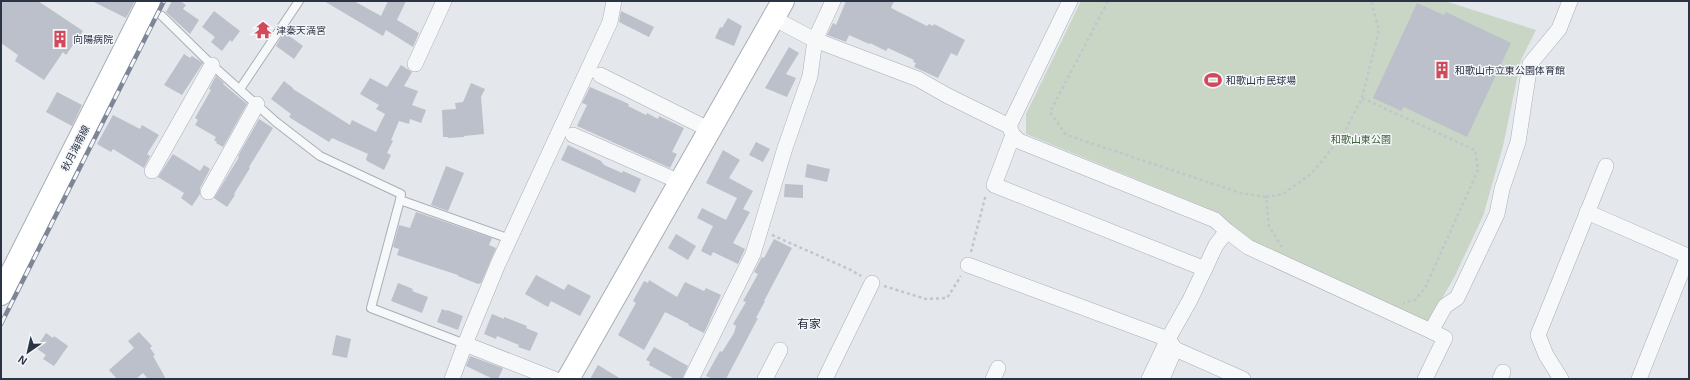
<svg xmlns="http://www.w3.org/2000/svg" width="1690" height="380" font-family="Helvetica,'Noto Sans JP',sans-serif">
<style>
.green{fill:#c9d6c5}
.building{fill:#bbc0ca}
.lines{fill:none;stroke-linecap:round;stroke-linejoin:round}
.lane-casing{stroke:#a9aeb7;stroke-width:10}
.street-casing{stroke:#a9aeb7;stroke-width:16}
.secondary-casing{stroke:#a9aeb7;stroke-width:24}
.path{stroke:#c2c5cb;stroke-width:2.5;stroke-dasharray:3 3;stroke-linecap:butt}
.lane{stroke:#f7f8fa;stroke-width:8}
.street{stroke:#f7f8fa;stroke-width:15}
.secondary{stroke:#fff;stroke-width:22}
.rail-casing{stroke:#7d8696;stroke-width:4.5}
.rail{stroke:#f4f6f9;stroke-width:3;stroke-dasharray:9;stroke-linecap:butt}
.labels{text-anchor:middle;stroke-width:3;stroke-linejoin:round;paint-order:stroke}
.poi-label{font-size:10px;fill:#2b3445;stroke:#f4f6f9;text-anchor:start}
.park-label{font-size:10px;fill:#3f6138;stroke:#f4f6f9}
.street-label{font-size:10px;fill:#2b3445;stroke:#f4f6f9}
.quarter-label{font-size:12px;fill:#1d2536;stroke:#f4f6f9}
</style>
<rect width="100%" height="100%" fill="#e4e7ec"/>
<polygon class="green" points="1081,1 1445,1 1536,30 1521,60 1503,146 1483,216 1454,278 1428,322 1256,243 1223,218 1202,206 1026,134 1026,114"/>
<g class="building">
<polygon points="1,1 38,1 83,31 66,55 63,52 44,80 15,61 18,55 1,43"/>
<polygon points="92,1 135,1 126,18"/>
<polygon points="172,1 180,1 186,5 183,9 199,20 190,34 166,12"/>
<polygon points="324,1 354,1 381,16 388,1 406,1 397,20 419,33 413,47 386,30 383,36"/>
<polygon points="846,1 894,1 891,8 927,26 929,24 933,26 934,24 965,40 957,56 951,53 938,78 914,67 916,63 913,62 914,60 888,48 886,51 870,43 869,44 849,35 846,42 827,35 833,23 836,25"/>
<polygon points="1417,3 1444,15 1446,12 1511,43 1467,137 1404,107 1401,111 1373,98"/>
<polygon points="214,11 240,31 232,42 230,40 222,51 211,42 215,37 202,27"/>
<polygon points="621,11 654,27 649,37 619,22"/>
<polygon points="728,18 742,26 734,46 715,38 720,27 722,28"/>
<polygon points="284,32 303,46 294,59 276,46"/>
<polygon points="789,47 799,53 786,74 796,78 787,97 765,88"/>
<polygon points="184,54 190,58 192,56 203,63 182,95 164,85"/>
<polygon points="401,65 412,72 404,86 418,91 412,105 426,110 421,123 410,119 409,124 399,121 391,140 393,141 387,153 391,155 384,170 367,161 366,159 368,154 332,138 329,142 289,117 291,114 271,99 284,81 293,88 293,89 350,125 352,120 376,132 385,114 376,109 379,105 360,94 370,78 387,87"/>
<polygon points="216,76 224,83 223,84 247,104 223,147 216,143 217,142 214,140 216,137 195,125 198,120 195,118 211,90 209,89"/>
<polygon points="471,83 485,89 481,97 484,134 464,136 464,137 448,138 448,137 443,137 442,110 456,109 455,103 463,102"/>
<polygon points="590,87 629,104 628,106 646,115 647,113 658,119 659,116 684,128 672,152 677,154 670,168 577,126 587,105 582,103"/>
<polygon points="57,92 82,105 72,126 46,112"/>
<polygon points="113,115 140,129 142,125 159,135 147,154 150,156 144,168 113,149 111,152 97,144"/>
<polygon points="259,119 273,128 249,167 250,168 234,194 235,195 227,207 214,198 239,157 238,156"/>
<polygon points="756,142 770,149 763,162 749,155"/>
<polygon points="568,145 601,161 604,165 622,173 623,171 641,179 635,193 561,160"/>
<polygon points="723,150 740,160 729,178 753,191 743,209 750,212 733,243 745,249 738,264 713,252 711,256 701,251 713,226 697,218 702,208 726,220 737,198 706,183"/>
<polygon points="173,154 200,171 204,165 210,169 200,188 200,194 192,206 181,198 184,193 158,177"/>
<polygon points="807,164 830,169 827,182 805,177"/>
<polygon points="446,166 464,173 448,211 431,205"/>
<polygon points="785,184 803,185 803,198 784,197"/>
<polygon points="416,212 492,238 489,245 496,248 481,283 478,284 458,276 458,275 397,255 399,249 393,247 399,225 410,228"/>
<polygon points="676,234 696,246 688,260 668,248"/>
<polygon points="774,239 792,248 764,301 765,301 756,318 758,318 726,379 713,379 706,376 720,351 722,352 734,333 736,326 733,324 746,302 743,301 758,274 754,272 762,257 764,258"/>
<polygon points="536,275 564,290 568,284 591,296 580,316 551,301 548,307 525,294"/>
<polygon points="649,280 677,297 685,282 704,291 706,288 721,295 704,333 688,325 689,324 665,312 644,350 618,335 636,303 633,301 644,281 648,283"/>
<polygon points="398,283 413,289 412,291 428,297 422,313 391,301"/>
<polygon points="442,309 447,311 447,310 463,316 458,330 437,322"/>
<polygon points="492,314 504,319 504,317 527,326 526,328 538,333 530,351 518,347 519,345 497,336 496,339 484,334"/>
<polygon points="139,332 152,346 150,348 155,355 153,356 166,379 148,379 143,373 136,379 117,379 109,370 134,348 128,341"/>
<polygon points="46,333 53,338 54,336 68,346 54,366 43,359 46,355 36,348"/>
<polygon points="336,335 351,339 347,358 332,355"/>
<polygon points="654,347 688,366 682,379 675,379 649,365 650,362 646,360"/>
<polygon points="470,356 503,368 498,379 493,379 466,366"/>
<polygon points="598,365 621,379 590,379"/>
</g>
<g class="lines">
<g class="lane-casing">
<g id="lane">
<polyline points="162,16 212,65 276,122 320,156 401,194 400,200 510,239"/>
<polyline points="240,89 299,1"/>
<polyline points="400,200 371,308 465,344"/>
</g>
</g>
<g class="street-casing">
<g id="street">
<polyline points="773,18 815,40 918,79 948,96 1009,126 1013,135 1019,141 1215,220 1227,231 1248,247 1431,331"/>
<polyline points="415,64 444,1"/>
<polyline points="600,75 710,130"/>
<polyline points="1009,126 1070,1"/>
<polyline points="573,135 680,182"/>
<polyline points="1013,135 994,185 1205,269"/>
<polyline points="152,171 212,65"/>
<polyline points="208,192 257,104"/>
<polyline points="1587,212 1688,256 1639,379"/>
<polyline points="968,265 1168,339 1175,349 1243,379"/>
<polyline points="465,344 498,264 610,22 614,1"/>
<polyline points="452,379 465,344 554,379"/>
<polyline points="691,379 753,254 785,148 810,76 815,40 833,1"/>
<polyline points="765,379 780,350"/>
<polyline points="825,379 872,283"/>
<polyline points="993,379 998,368"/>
<polyline points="1149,379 1168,339 1190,300 1216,245 1227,231"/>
<polyline points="1162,379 1175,349"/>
<polyline points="1425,379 1445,338 1431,331 1445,306 1457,298 1497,214 1502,189 1518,142 1530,64 1559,29 1570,1"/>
<polyline points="1500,379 1503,372"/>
<polyline points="1561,379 1546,355 1538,335 1606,166"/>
</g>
</g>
<g class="secondary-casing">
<g id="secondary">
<polyline points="1,294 149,1"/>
<polyline points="568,379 783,1"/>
</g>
</g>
<g class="path">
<polyline points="1108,1 1050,112 1066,135 1241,193 1266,197 1269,226 1282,247"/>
<polyline points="1362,98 1379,30 1371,1"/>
<polyline points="1266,197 1283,194 1312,173 1343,135 1362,98 1475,150 1478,170 1425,288 1415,300 1403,303"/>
<polyline points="772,235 851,270 861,276"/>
<polyline points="971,252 986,194"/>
<polyline points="884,286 926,299 947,298 961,276"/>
</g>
<use href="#lane" class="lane"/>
<use href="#street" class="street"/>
<use href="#secondary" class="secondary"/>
<g class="rail-casing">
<polyline id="rail" points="1,324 164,1"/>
</g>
<use href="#rail" class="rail"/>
</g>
<defs>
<g id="temple-bare" transform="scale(1.38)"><path d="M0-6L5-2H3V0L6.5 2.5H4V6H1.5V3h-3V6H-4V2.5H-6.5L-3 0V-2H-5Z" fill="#d1495b" stroke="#f4f6f9" stroke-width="2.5" paint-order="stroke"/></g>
<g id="building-bare" transform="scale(1.38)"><path d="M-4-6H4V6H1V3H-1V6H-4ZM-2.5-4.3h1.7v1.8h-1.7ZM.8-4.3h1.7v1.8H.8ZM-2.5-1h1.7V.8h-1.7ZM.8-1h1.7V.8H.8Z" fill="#d1495b" stroke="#f4f6f9" stroke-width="2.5" paint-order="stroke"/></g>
<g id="stadium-bare" transform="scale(1.38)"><path d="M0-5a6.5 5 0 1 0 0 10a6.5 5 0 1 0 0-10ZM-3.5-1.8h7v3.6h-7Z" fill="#d1495b" stroke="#f4f6f9" stroke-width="2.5" paint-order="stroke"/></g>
</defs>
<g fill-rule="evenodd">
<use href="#temple-bare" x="263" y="30"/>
<use href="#building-bare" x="60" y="39"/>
<use href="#building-bare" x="1442" y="70"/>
<use href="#stadium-bare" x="1213" y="80"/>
</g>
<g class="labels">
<g class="poi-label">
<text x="276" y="34">津秦天満宮</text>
<text x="73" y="43">向陽病院</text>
<text x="1455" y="74">和歌山市立東公園体育館</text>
<text x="1226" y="84">和歌山市民球場</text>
</g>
<g class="park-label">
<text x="1361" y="143">和歌山東公園</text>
</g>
<g class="street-label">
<text transform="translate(75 148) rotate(-63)" y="4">秋月海南線</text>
</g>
<g class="quarter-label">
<text x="809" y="328">有家</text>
</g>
</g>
<rect width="1690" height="380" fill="none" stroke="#2b3445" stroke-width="4"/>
<g transform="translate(28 352) rotate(214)" stroke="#f4f6f9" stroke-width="3" paint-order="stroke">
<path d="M0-3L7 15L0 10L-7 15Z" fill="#2b3445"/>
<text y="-6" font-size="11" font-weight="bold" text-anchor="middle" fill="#2b3445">N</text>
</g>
</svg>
